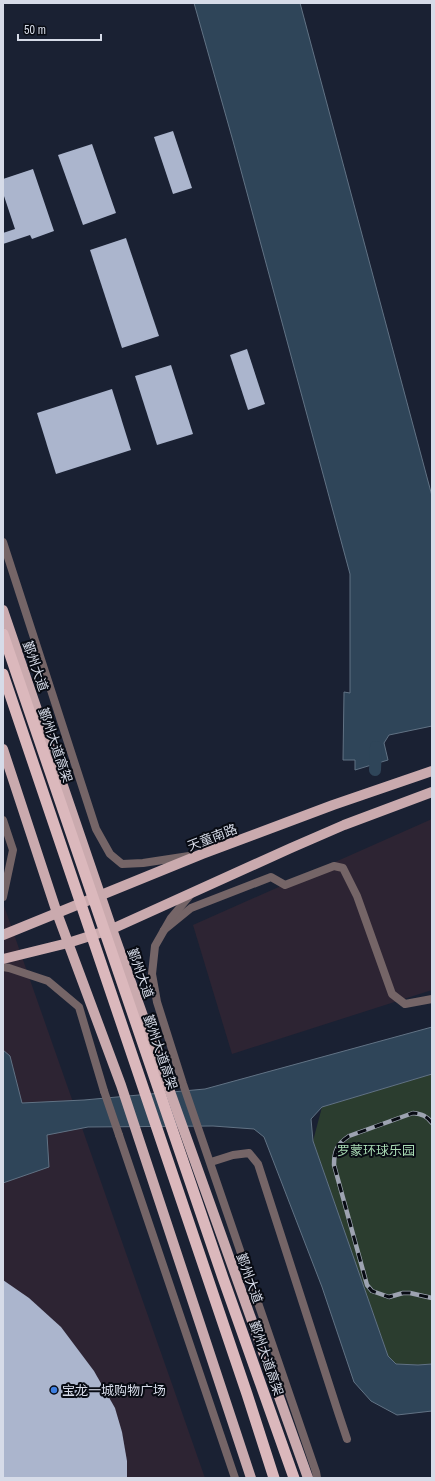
<svg xmlns="http://www.w3.org/2000/svg" width="435" height="1481" font-family="'Archivo Narrow','Noto Sans SC',sans-serif">
<style>
.commercial{fill:#2d2433}
.green{fill:#2b3d2f}
.water{fill:#2f4559;stroke:#617284}
.lines{fill:none;stroke-linecap:round;stroke-linejoin:round}
.canal{stroke:#2f4559;stroke-width:12}
.building{fill:#abb5cd}
.minor{stroke:#756567;stroke-width:8}
.tertiary{stroke:#756567;stroke-width:8}
.primary{stroke:#caaaae;stroke-width:10}
.rail-casing{stroke:#9da3b1;stroke-width:4.5}
.rail{stroke:#080b13;stroke-width:3;stroke-dasharray:9;stroke-linecap:butt}
.trunk-bridge{stroke:#dbb8bc;stroke-width:11}
.shop-dot{fill:#3f7fe0;stroke:#080b13;stroke-width:1.5}
.labels{text-anchor:middle;stroke-width:4;stroke-linejoin:round;paint-order:stroke}
.street-label{font-size:13px;fill:#d6dbe8;stroke:#080b13}
.park-label{font-size:13px;fill:#a9dbb4;stroke:#080b13}
.poi-label{font-size:13px;fill:#d6dbe8;stroke:#080b13;text-anchor:start}
</style>
<rect width="100%" height="100%" fill="#1a2133"/>
<g class="commercial">
<polygon points="432,819 432,990 232,1054 193,925"/>
<polygon points="3,903 205,1478 3,1478"/>
</g>
<polygon class="green" points="432,1074 432,1364 418,1365 396,1364 388,1356 313,1141 322,1107"/>
<g class="water">
<polygon points="194,3 300,3 432,496 432,726 389,735 384,743 388,760 355,770 355,760 343,760 344,692 350,693 350,574 233,141"/>
<polygon points="432,1027 432,1074 322,1107 311,1119 313,1141 388,1356 396,1364 418,1365 432,1364 432,1411 397,1415 371,1401 354,1382 322,1287 264,1137 254,1129 213,1126 88,1127 47,1135 49,1167 3,1183 3,1050 10,1056 22,1103 84,1100 205,1089"/>
</g>
<g class="lines">
<polyline class="canal" points="375,770 376,747"/>
</g>
<g class="building">
<polygon points="173,131 192,188 173,194 154,137"/>
<polygon points="92,144 116,213 83,225 58,155"/>
<polygon points="33,169 54,231 32,239 30,235 3,244 3,233 15,229 3,193 3,179"/>
<polygon points="126,238 159,336 122,348 90,250"/>
<polygon points="247,349 265,404 248,410 230,355"/>
<polygon points="171,365 193,434 157,445 135,376"/>
<polygon points="112,389 131,450 56,474 37,413"/>
<polygon points="3,1280 29,1298 61,1327 94,1371 115,1408 122,1432 127,1461 127,1478 3,1478"/>
</g>
<g class="lines">
<g class="minor">
<polyline points="164,930 191,908 271,877 285,885 334,866 343,868 357,896 392,994 405,1004 432,999"/>
<polyline points="104,1091 119,1135"/>
<polyline points="211,1162 233,1155 249,1153 258,1164 338,1412 347,1439"/>
</g>
<g class="tertiary">
<polyline points="3,542 96,829 110,854 122,864 143,863 189,856"/>
<polyline points="3,820 13,850 3,897"/>
<polyline points="192,893 171,918 155,946 152,974 157,1002 183,1084 316,1472 317,1478"/>
<polyline points="3,967 9,968 48,981 79,1007 104,1091"/>
<polyline points="119,1135 235,1478"/>
</g>
<g class="primary">
<polyline points="3,610 112,929 308,1478"/>
<polyline points="3,749 57,913 121,1085 251,1478"/>
<polyline points="3,935 202,854 333,805 432,771"/>
<polyline points="3,959 68,943 112,929 291,848 344,825 432,792"/>
</g>
<g class="rail-casing">
<path id="rail" d="M432,1123C427,1116 422,1114 413,1113L349,1136C337,1144 334,1151 334,1165L367,1285L372,1291L389,1297L403,1293H410L432,1298"/>
</g>
<use href="#rail" class="rail"/>
<g class="trunk-bridge">
<polyline points="3,634 223,1278 294,1478"/>
<polyline points="3,674 247,1394 274,1478"/>
</g>
</g>
<circle class="shop-dot" cx="54" cy="1390" r="4"/>
<g class="labels">
<g class="street-label">
<text transform="translate(36 666) rotate(71)" y="5">鄞州大道</text>
<text transform="translate(56 745) rotate(71)" y="5">鄞州大道高架</text>
<text transform="translate(212 837) rotate(-21)" y="5">天童南路</text>
<text transform="translate(141 973) rotate(70)" y="5">鄞州大道</text>
<text transform="translate(161 1052) rotate(71)" y="5">鄞州大道高架</text>
<text transform="translate(250 1278) rotate(70)" y="5">鄞州大道</text>
<text transform="translate(267 1358) rotate(71)" y="5">鄞州大道高架</text>
</g>
<g class="park-label">
<text x="376" y="1155">罗蒙环球乐园</text>
</g>
<g class="poi-label">
<text x="62" y="1395">宝龙一城购物广场</text>
</g>
</g>
<rect width="435" height="1481" fill="none" stroke="#d6dbe8" stroke-width="8"/>
<path d="M18 34v6h83v-6" fill="none" stroke="#d6dbe8" stroke-width="2"/>
<text x="24" y="34" font-size="12" fill="#d6dbe8" stroke="#080b13" stroke-width="3" paint-order="stroke">50 m</text>
</svg>
